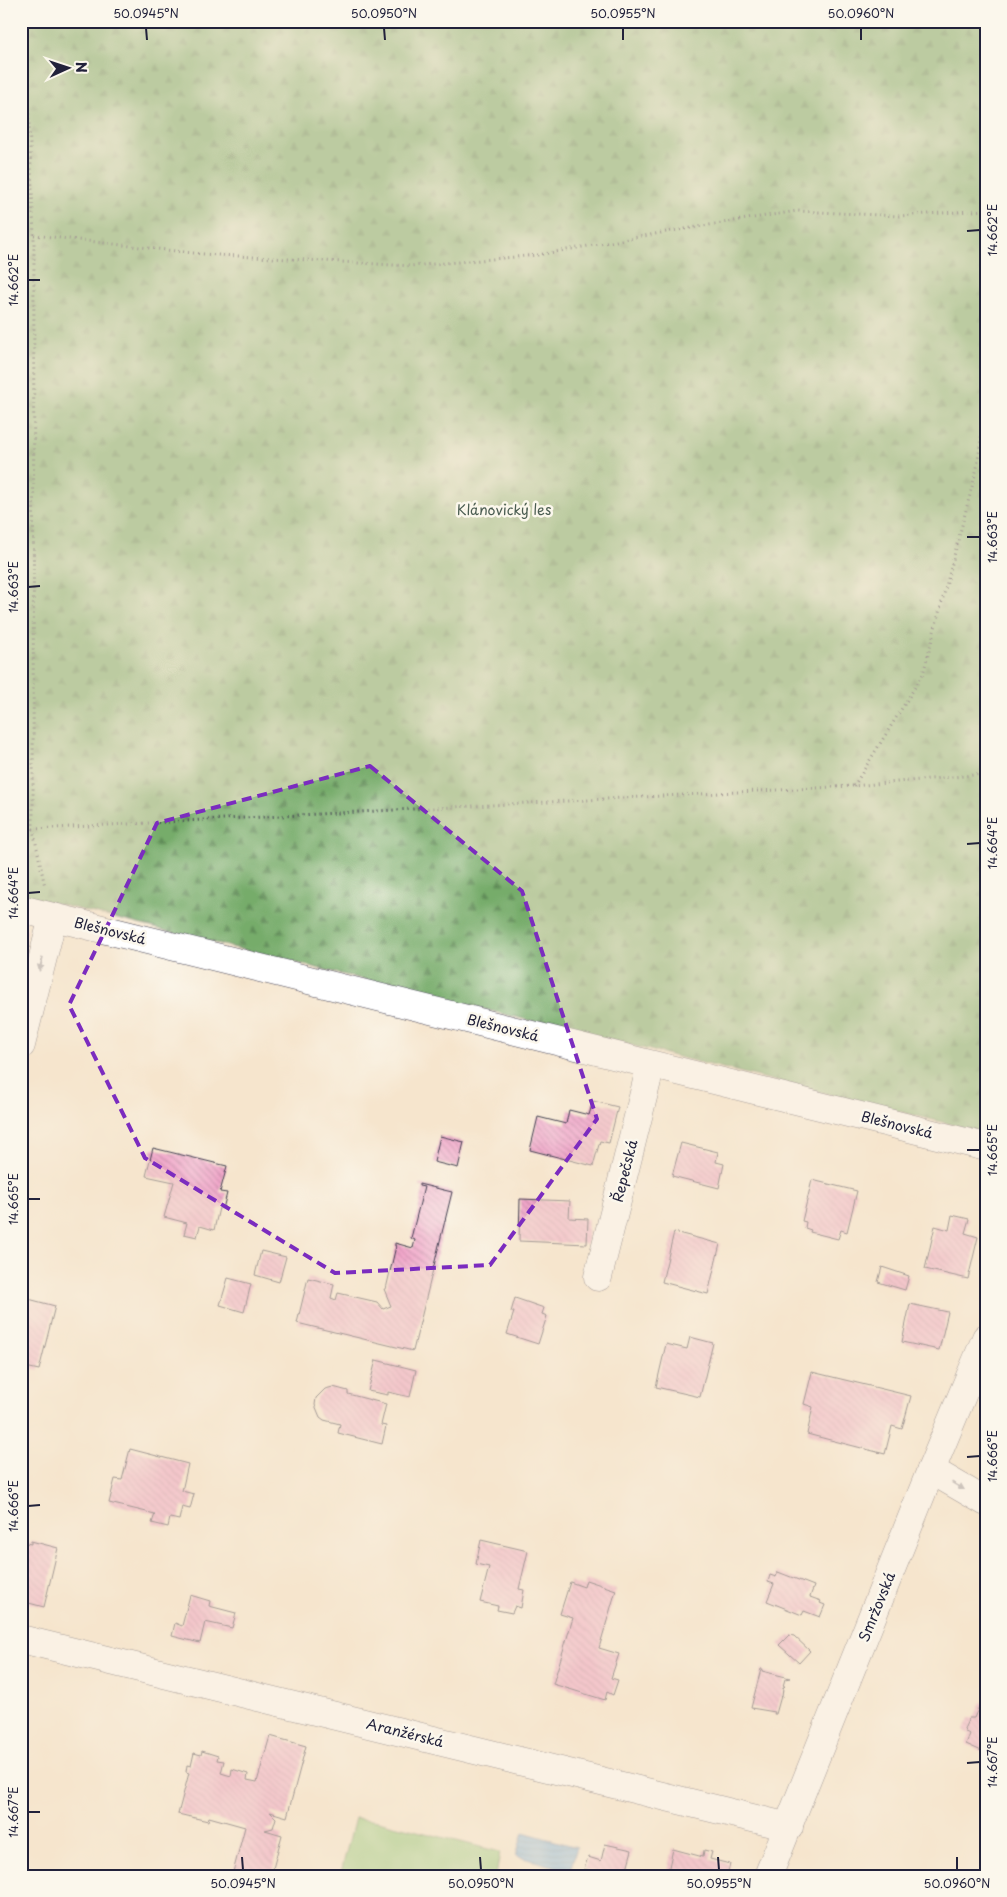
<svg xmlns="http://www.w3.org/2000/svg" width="1007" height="1897" font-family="'Playpen Sans',sans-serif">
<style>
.grass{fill:#93c87a;stroke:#5a755a}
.forest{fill:url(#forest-firs);stroke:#4c6752}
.water{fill:url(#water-rules);stroke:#44648a}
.building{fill:url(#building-back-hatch)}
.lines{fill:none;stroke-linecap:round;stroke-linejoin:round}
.street-casing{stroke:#423f51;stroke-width:29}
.path{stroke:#423f51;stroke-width:3;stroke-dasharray:1 4;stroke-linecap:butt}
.street{stroke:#fff;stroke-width:28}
.oneway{fill:#9c9ca7}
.marked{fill:none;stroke:#7b2cbf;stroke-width:4;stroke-dasharray:10 6;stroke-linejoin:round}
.ticks{fill:none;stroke:#22223b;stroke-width:2}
.labels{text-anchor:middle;stroke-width:5;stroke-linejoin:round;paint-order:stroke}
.park-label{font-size:14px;fill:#4a5c51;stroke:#fbf7ec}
.street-label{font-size:14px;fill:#22223b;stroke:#fbf7ec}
.neatline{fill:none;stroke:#22223b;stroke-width:2}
.ticks-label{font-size:12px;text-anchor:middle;fill:#22223b}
</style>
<defs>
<pattern id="forest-firs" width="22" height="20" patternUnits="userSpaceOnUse" patternTransform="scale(1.25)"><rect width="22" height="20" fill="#76ac6a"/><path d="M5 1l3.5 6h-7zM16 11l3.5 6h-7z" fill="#608c58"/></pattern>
<pattern id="water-rules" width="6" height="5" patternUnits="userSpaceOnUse" patternTransform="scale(1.25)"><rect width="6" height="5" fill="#67a6da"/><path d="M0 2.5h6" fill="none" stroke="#5487b2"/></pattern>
<pattern id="building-back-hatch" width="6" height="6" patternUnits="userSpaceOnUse" patternTransform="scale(1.25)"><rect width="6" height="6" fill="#f0a0c7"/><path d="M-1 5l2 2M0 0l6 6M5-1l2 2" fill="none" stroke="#c282a3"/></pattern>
</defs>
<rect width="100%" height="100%" fill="#fbf7ec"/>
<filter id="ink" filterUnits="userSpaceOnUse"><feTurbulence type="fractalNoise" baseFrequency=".02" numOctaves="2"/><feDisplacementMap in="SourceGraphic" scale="10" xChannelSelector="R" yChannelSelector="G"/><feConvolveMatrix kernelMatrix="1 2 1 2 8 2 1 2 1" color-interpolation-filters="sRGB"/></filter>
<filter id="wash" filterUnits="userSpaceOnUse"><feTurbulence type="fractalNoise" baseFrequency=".0096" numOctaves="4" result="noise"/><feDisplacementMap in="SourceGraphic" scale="20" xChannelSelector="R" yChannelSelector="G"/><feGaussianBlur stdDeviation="1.12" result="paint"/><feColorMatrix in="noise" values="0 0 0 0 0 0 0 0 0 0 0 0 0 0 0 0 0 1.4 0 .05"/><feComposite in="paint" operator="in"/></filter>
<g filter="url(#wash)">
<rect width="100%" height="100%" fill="#f6e5cd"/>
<polygon class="grass" points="355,1818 378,1821 500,1852 496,1876 340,1876"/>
<polygon class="forest" points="21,21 986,21 986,1133 21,895"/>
<polygon class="water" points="523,1832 577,1847 570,1871 516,1856"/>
<g id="blocks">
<g class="building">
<polygon points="21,928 27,930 22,954 21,954"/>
<polygon points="593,1101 618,1107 609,1143 600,1141 593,1166 530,1150 538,1117 566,1124 569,1110 589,1115"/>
<polygon points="440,1136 464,1142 458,1168 434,1162"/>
<polygon points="681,1143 718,1152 716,1162 724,1164 719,1188 672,1176"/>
<polygon points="153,1148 227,1166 220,1192 227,1193 223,1209 219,1208 214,1230 200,1226 197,1237 184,1234 187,1223 164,1217 174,1182 146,1176"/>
<polygon points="812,1180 857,1191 847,1232 841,1230 838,1239 810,1232 811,1230 805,1228 806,1222 802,1221"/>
<polygon points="419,1184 452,1192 413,1351 297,1323 308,1278 334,1284 331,1298 336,1300 338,1293 377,1302 383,1309 391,1306 384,1289 386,1289 396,1246 395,1246 395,1243 413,1248 415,1240 411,1238 424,1187 419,1186"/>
<polygon points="520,1199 570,1201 569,1218 588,1219 587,1244 519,1241"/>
<polygon points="952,1215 969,1219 965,1233 978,1237 968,1279 925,1269 935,1226 949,1230"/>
<polygon points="674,1232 720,1244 708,1294 662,1282"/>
<polygon points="261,1251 286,1257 279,1282 255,1275"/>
<polygon points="882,1267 909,1276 905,1290 878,1282"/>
<polygon points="228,1278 251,1284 244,1312 220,1305"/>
<polygon points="21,1297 55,1306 39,1370 21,1366"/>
<polygon points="515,1298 544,1308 542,1314 547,1316 538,1344 507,1334 514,1312 511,1312"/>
<polygon points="910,1304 948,1312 939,1350 902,1342"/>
<polygon points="690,1337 713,1343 700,1397 656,1387 666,1344 687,1349"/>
<polygon points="376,1360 416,1370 410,1397 388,1392 388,1395 368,1391"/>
<polygon points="812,1372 911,1396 902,1429 892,1426 885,1454 807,1434 813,1407 804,1404"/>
<polygon points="333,1387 348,1391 348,1394 386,1404 381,1425 386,1426 382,1444 338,1433 340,1424 324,1420 320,1417 315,1405 316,1398 325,1389"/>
<polygon points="130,1449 188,1464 182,1491 194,1494 190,1509 182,1507 179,1520 170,1518 168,1527 152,1523 155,1514 109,1503 115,1479 122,1480"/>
<polygon points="481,1540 528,1551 519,1589 524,1590 521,1608 515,1606 512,1613 497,1610 498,1606 480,1602 489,1567 476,1564"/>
<polygon points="31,1541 58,1548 44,1607 21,1601 21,1542 31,1544"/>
<polygon points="778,1572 814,1586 810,1597 821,1601 820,1603 825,1605 820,1617 804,1611 802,1615 767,1601 774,1584 768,1582 770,1575 776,1577"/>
<polygon points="586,1580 616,1590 599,1648 619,1654 611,1678 618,1680 613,1695 607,1692 605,1700 553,1684 573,1618 560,1614 570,1582 584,1587"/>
<polygon points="190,1595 210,1601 209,1606 236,1613 232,1628 205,1622 200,1643 172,1636 175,1623 182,1626"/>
<polygon points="789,1635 794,1636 810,1651 799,1663 779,1645"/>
<polygon points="761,1669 763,1669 762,1671 790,1678 785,1679 783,1686 785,1686 783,1688 782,1697 781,1696 776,1714 774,1714 775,1712 751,1708"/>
<polygon points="981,1702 986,1704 986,1753 966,1744 970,1734 965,1732 964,1729 969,1718 974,1718"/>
<polygon points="270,1736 306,1746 287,1817 270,1812 276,1818 273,1828 265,1830 282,1835 271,1876 232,1876 245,1827 209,1817 208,1821 178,1814 189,1773 186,1772 187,1765 191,1766 194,1753 201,1755 202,1751 218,1756 217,1760 224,1761 221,1773 231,1776 232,1769 248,1774 247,1780 257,1782"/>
<polygon points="605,1844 632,1850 625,1876 597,1876 597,1873 584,1869 588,1857 601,1861"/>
<polygon points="673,1849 703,1857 704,1850 712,1852 710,1859 730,1864 727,1876 667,1876"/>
</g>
</g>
</g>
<g filter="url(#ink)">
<use href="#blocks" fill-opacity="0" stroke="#423f51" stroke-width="1"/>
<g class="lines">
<g class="street-casing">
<g id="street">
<polyline points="21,909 986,1147"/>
<polyline points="21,1045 53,917"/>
<polyline points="598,1277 651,1065"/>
<polyline points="931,1470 986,1502"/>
<polyline points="21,1639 789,1827"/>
<polyline points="768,1876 931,1470 986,1338"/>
</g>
</g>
<g class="path">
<polyline points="21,24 28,101 34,235 33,829 45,887"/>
<polyline points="34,235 202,254 411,266 538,255 672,231 797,211 898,216 986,210"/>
<polyline points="854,786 923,674 977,468 986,404"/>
<polyline points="33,829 853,786 986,774"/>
</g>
<use href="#street" class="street"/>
</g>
<defs><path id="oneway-solid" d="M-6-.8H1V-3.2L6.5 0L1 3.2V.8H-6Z" transform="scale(1.25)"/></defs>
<g class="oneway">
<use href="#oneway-solid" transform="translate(41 964) rotate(104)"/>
<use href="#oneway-solid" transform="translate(958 1486) rotate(30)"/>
</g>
</g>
<path d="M0 0H1007V1897H0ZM370,766L522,891L597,1119L490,1265L335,1273L145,1158L69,1005L157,823Z" fill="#f6e5cd" fill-opacity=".55" fill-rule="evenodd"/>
<path class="marked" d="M370,766L522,891L597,1119L490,1265L335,1273L145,1158L69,1005L157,823Z"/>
<path class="ticks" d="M146,28L147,40M384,28L385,40M623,28V40M861,28V40M967,231L980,230M28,280H40M967,537H980M28,587L40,586M967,844L980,843M28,893L40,892M967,1150H980M28,1199H40M967,1457L980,1456M28,1506L40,1505M967,1763L980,1762M28,1812H40M242,1857L243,1870M480,1857L481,1870M718,1857L719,1870M957,1857V1870"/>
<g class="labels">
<g class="park-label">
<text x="504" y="515">Klánovický les</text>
</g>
<g class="street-label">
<text transform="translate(110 931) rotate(14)" y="5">Blešnovská</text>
<text transform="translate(503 1028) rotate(14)" y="5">Blešnovská</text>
<text transform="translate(897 1125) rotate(14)" y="5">Blešnovská</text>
<text transform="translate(625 1171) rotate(-76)" y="5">Řepečská</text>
<text transform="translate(877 1607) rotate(-68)" y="5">Smržovská</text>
<text transform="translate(405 1733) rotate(14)" y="5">Aranžérská</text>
</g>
</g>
<rect width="1007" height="1897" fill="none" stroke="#fbf7ec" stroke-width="55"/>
<g transform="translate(68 68) rotate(87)" stroke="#fbf7ec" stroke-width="4" paint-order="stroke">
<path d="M0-4L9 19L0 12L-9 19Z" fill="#22223b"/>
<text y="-8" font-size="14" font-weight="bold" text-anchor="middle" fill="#22223b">N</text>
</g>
<rect x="28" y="28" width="952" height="1842" class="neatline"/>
<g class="ticks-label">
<text x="146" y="18">50.0945°N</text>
<text x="384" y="18">50.0950°N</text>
<text x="623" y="18">50.0955°N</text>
<text x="861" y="18">50.0960°N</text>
<text transform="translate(993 230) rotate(-90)" y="4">14.662°E</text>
<text transform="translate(14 280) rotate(-90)" y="4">14.662°E</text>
<text transform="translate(993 537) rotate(-90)" y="4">14.663°E</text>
<text transform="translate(14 587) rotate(-90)" y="4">14.663°E</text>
<text transform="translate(993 843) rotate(-90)" y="4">14.664°E</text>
<text transform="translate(14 893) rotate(-90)" y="4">14.664°E</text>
<text transform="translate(993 1150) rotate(-90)" y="4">14.665°E</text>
<text transform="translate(14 1199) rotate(-90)" y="4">14.665°E</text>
<text transform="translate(993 1456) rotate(-90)" y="4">14.666°E</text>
<text transform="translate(14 1506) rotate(-90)" y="4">14.666°E</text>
<text transform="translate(993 1762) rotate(-90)" y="4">14.667°E</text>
<text transform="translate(14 1812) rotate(-90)" y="4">14.667°E</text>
<text x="243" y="1888">50.0945°N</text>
<text x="481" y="1888">50.0950°N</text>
<text x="719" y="1888">50.0955°N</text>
<text x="957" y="1888">50.0960°N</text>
</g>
</svg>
